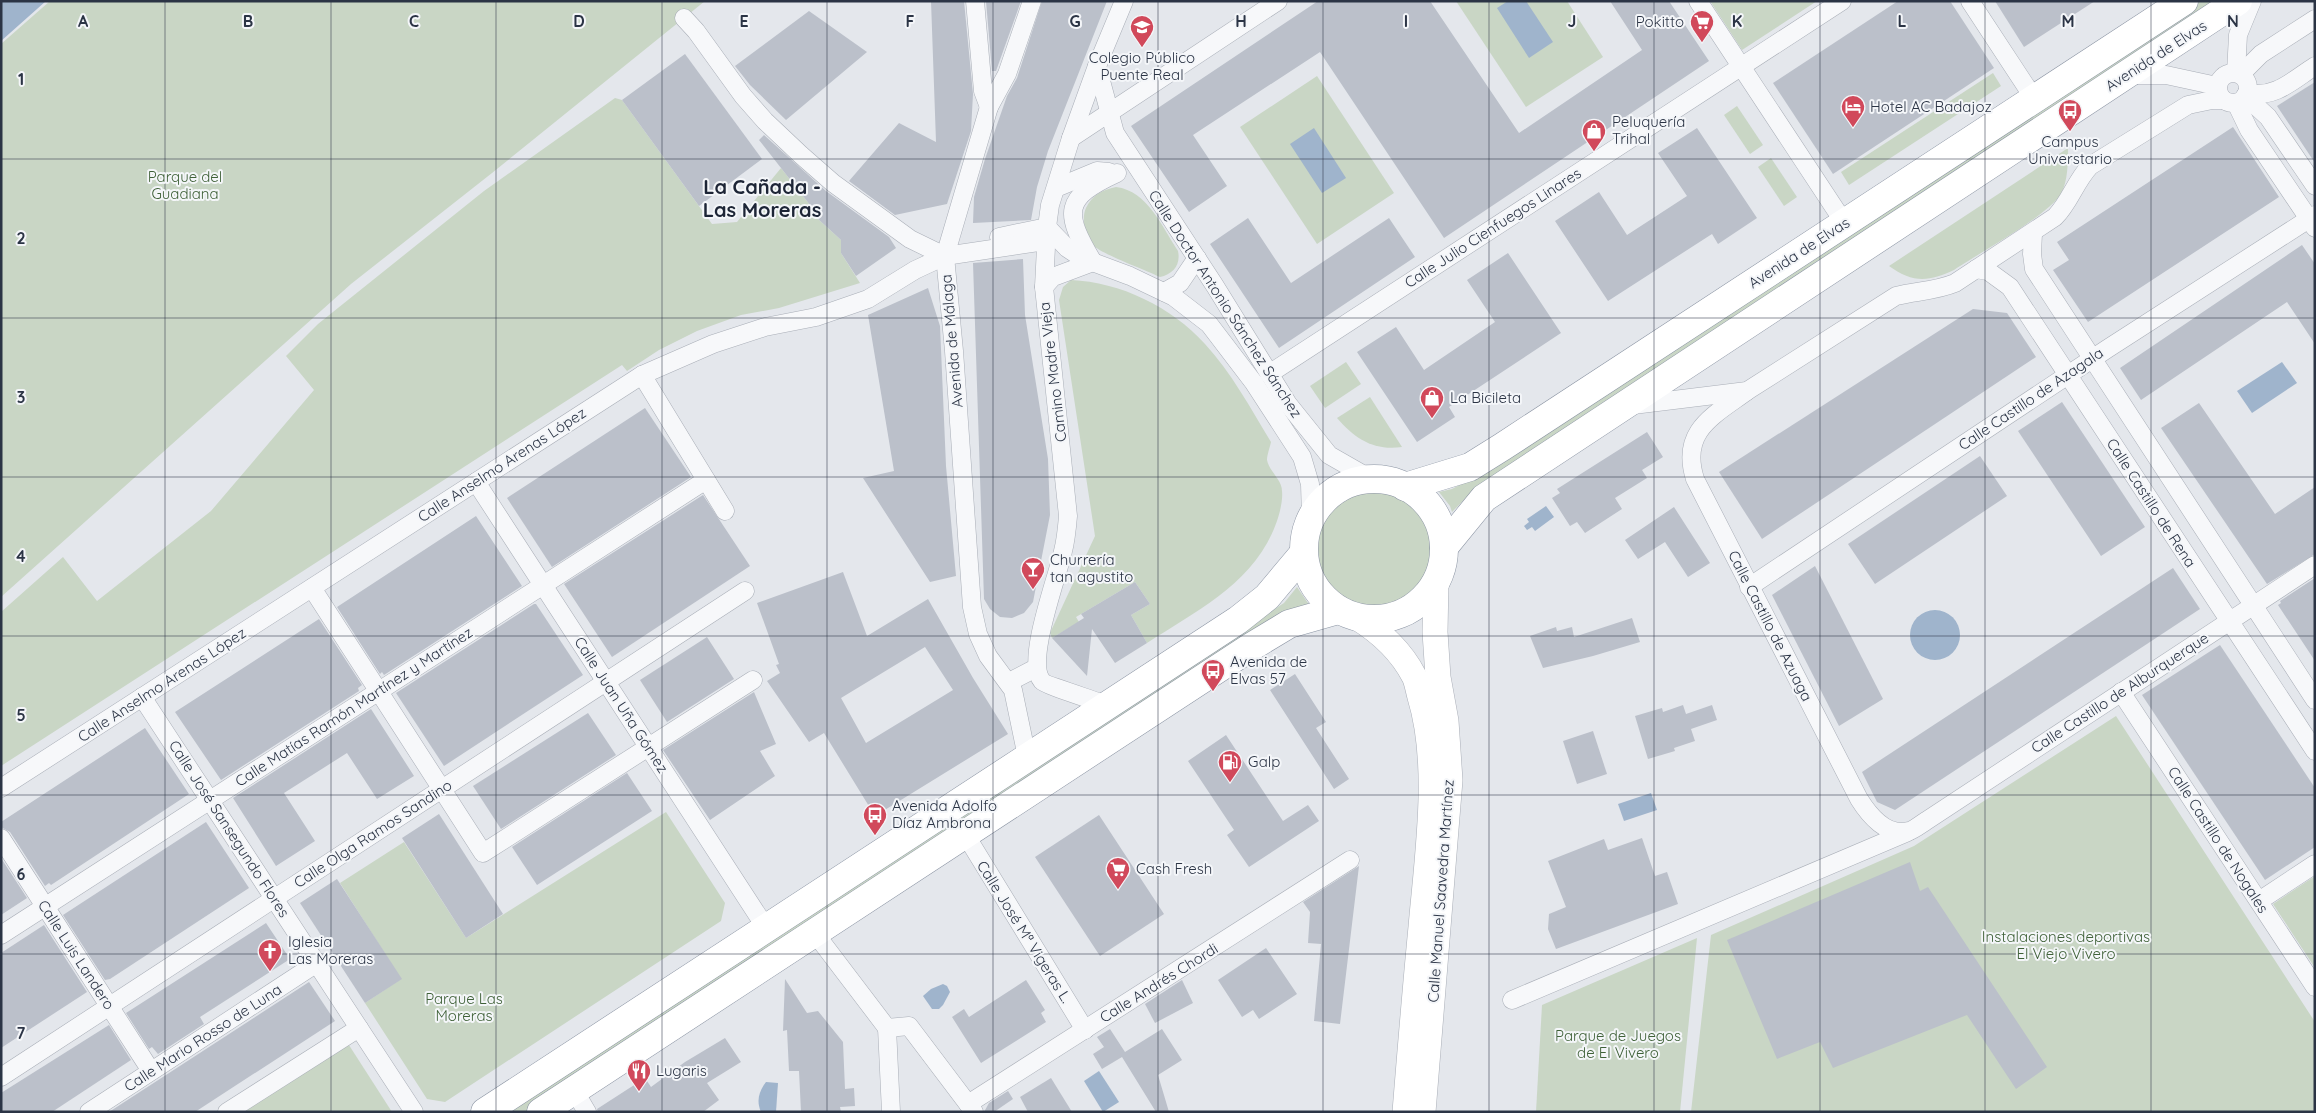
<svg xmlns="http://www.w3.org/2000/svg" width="2316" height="1113" font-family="Quicksand,sans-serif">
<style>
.green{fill:#c9d6c5}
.water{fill:#9fb4cc}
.building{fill:#bbc0ca;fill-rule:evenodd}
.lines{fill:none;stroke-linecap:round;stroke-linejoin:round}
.minor-casing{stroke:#a9aeb7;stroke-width:19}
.secondary-casing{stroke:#a9aeb7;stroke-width:26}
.trunk-casing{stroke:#8b94a3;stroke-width:29}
.minor{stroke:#f7f8fa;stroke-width:18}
.secondary{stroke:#fff;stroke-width:25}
.trunk{stroke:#fff;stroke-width:28}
.grid{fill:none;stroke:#2b3445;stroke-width:1;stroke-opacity:0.55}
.labels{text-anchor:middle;stroke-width:4;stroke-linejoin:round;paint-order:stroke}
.poi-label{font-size:15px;fill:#2b3445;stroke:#f4f6f9;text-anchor:start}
.street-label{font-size:15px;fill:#2b3445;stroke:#f4f6f9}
.park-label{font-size:15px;fill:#3f6138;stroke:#f4f6f9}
.district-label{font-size:20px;font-weight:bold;fill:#1d2536;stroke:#f4f6f9}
.grid-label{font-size:16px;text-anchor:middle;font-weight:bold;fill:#2b3445;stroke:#f4f6f9;stroke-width:4;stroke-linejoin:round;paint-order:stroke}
</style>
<rect width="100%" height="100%" fill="#e4e7ec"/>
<g class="green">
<polygon points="50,1 705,1 492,173 351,284 1,597 1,44"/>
<polygon points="1456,1 1567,1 1603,57 1526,107"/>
<polygon points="1710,1 1817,1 1742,50"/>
<polygon points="2201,1 2221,1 1470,494 1452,512 1450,506 1439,492 1452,489 1478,475"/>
<polygon points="1993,73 2001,86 1849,185 1841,172"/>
<polygon points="1317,76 1394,193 1317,244 1240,127"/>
<polygon points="615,98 622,100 712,224 737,222 781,168 810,205 817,218 841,240 841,253 860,283 779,308 741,315 697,331 659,350 627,371 622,365 1,766 1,612 63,557 97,601 211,511 314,390 286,356 318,324 484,191"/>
<polygon points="1737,106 1763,145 1750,154 1724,115"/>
<path d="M2068,148C2068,162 2068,181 2061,194C2046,217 1979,253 1954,270C1929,282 1912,283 1889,266Z"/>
<polygon points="1771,158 1797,197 1784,206 1758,167"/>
<path d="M1116,187C1148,191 1162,227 1178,251C1181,265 1173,274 1160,277C1148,271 1099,253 1093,245C1085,236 1081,219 1086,208C1092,195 1102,190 1116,187Z"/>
<path d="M1071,280C1120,282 1172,307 1205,344C1231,372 1251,409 1271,442C1270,447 1267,455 1267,460C1269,471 1282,480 1282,491C1283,500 1280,512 1277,521C1256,582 1198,610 1147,643L1131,615L1150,604L1135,582L1076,617L1079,622L1052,638L1050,633L1095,536L1059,300L1063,287Z"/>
<polygon points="1346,362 1361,384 1325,408 1310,386"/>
<path d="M1370,397L1402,447C1374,451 1355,439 1337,418Z"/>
<circle cx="1374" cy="549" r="58"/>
<polygon points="1297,587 1310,606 1255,634 527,1112 503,1112 1284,603"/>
<polygon points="2116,716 2315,1022 2315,1112 1691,1112 1711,935 1914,846"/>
<polygon points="666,812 725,903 721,921 445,1102 427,1099 365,1003 401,979 340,883 404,842 466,938"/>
<polygon points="2315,876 2315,968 2273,904"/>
<polygon points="1697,938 1680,1112 1536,1112 1542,1005"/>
<polygon points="347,1042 392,1112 239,1112"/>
</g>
<g class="water">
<polygon points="1,1 46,1 1,41"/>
<polygon points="1508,1 1526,1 1553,42 1529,58 1497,8"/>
<polygon points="1314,128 1346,178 1322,193 1290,144"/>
<polygon points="2282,362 2297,383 2252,413 2237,391"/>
<polygon points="1546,506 1554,517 1535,531 1532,527 1527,530 1524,526 1529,522 1527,519"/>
<circle cx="1935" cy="635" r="25"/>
<polygon points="1651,793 1657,810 1624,821 1618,804"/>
<polygon points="943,984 947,986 950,992 943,1005 939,1009 932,1009 923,996 931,989"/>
<polygon points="1099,1071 1119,1102 1103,1112 1084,1081"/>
<path d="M766,1082L778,1083L776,1112H761C756,1101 759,1091 766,1082Z"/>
</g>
<g class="building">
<polygon points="931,1 964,1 973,94 971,131 947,204 895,215 849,181 899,123 936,142"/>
<polygon points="986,1 1021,1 996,71 992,71"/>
<polygon points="1042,1 1107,1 1048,151 1037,187 1031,220 973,223 974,197 985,159 1007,96 1017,78"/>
<polygon points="1318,1 1430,1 1519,133 1642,50 1610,1 1669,1 1709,61 1444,238 1320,52 1193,135 1227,186 1189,212 1131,126"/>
<polygon points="1898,1 1950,1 1994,68 1833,174 1773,83"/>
<polygon points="1995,1 2095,1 2024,47"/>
<polygon points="809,11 867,52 786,120 750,85 735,66"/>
<polygon points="685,54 762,159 699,206 622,100"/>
<polygon points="2315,82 2315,163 2277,106"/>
<polygon points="2233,127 2279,197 2088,322 2053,270 2069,260 2057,242"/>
<polygon points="1697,128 1757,218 1718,244 1712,234 1608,301 1555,221 1599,192 1627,235 1687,196 1658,153"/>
<polygon points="764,135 826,191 889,237 896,248 856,276 841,253 841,240 817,218 810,205 759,140"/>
<polygon points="1248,218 1291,283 1389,218 1415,257 1279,348 1210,244"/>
<polygon points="2302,245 2315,264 2315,344 2287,302 2141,400 2120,368"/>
<polygon points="1508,253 1561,333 1449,407 1455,417 1417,442 1357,352 1396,327 1424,370 1495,322 1467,280"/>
<polygon points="1023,259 1025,315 1048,459 1050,515 1033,602 1024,613 1012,618 1000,617 990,609 984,599 973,263"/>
<polygon points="928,288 940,326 946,466 956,576 930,582 863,478 894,471 868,315"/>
<polygon points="1973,309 2007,313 2036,357 1762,539 1719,472"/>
<polygon points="2062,402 2145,527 2101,556 2018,431"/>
<polygon points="2199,403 2275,514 2315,487 2315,554 2267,584 2161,428"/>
<polygon points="645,408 691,477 552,567 507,498"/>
<polygon points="1647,432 1663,457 1642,470 1647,478 1615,498 1622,509 1585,533 1577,522 1570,526 1552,498 1560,493 1557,489"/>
<polygon points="1980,456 2007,496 1875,584 1848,544"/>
<polygon points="703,495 750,566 612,657 564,584"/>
<polygon points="1674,507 1710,563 1688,577 1665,542 1638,559 1625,540"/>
<polygon points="476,516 522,586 384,675 382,672 380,674 337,607"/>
<polygon points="1815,566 1883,699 1839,726 1772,595"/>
<polygon points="2173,568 2200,609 1895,810 1877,802 1862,772"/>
<path d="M843,572L867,636L928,599L973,678L1008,734L875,816L824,733L809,742L767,681L780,673L776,665L779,664L757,603ZM925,647L953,690L866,743L841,698Z"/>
<polygon points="2315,578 2315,661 2278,605 2281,603 2280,601"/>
<polygon points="1135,582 1150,604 1131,615 1147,643 1115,663 1092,629 1087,676 1052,638 1084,618 1081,614"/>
<polygon points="534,604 536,604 583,675 444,766 396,693"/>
<polygon points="1632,618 1640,642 1593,656 1543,668 1530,636 1556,627 1557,631 1572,627 1574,637"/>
<polygon points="319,619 362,685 358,688 359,691 221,780 175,712"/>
<polygon points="707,637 734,679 667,722 640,680"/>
<polygon points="2220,645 2315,788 2315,847 2265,880 2142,695"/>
<polygon points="1295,674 1326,722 1316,728 1349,779 1334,789 1270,690"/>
<polygon points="754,692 776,744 760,751 775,776 710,820 663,750"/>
<polygon points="1683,705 1686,714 1712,705 1717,720 1691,729 1695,741 1674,748 1675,751 1648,759 1635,716 1662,708 1663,712"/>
<polygon points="371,709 414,776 377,799 347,753 284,793 315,841 276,866 233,798"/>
<polygon points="588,713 616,755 501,829 473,786"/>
<polygon points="145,728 189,794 51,885 49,883 45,886 10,832 1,827 1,822"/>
<polygon points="1593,731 1607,774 1577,784 1563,741"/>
<polygon points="1226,735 1283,821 1308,805 1319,821 1249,867 1227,835 1234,830 1188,761"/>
<polygon points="627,773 652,811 537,885 512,847"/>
<polygon points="439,814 503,914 466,938 402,838"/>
<polygon points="1099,815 1164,914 1100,956 1035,857"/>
<polygon points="206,822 249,888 110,979 105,980 63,915"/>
<polygon points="1642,838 1655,876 1667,872 1678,904 1556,949 1548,929 1549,914 1566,907 1548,861 1604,839 1608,850"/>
<polygon points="1,858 27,898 1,915"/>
<polygon points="1910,862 1920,891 1928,887 2047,1067 2016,1089 1967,1015 1833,1068 1820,1042 1777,1059 1727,940"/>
<polygon points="1359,866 1340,1024 1314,1021 1321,944 1308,943 1310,912 1303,902"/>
<polygon points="337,879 402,979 365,1003 300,903"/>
<polygon points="266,923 290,959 200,1017 204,1024 158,1054 152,1047 149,1049 126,1013"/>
<polygon points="44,925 87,992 1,1048 1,953"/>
<polygon points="1266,948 1297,994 1259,1019 1253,1010 1242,1017 1218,980"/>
<polygon points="785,979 807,1013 818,1011 843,1042 845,1089 854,1088 855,1106 840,1107 841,1112 801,1112 799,1071 789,1071 787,1030 783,1031"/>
<polygon points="1026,980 1045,1010 1041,1013 1046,1022 981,1063 952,1017 964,1009 969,1017"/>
<polygon points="1182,980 1193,1003 1155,1023 1145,1004"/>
<polygon points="309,982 335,1021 195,1112 109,1112"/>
<polygon points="109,1025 131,1060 52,1112 1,1112 1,1093"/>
<polygon points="1110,1029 1125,1052 1162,1029 1182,1060 1158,1075 1169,1112 1156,1112 1122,1057 1102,1069 1093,1054 1104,1047 1097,1037"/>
<polygon points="725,1038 741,1062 707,1083 719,1100 703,1112 598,1112 597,1109 645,1078 651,1087 685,1062"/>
<polygon points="1051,1078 1072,1112 1028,1112 1020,1097"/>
<polygon points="1008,1091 1013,1099 994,1112 984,1112 989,1103"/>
</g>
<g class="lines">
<g class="minor-casing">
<g id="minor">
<polyline points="975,1 983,91 989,107"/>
<polyline points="1698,1 1845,224"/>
<polyline points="1970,1 2035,100"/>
<polyline points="684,18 696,31 743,96 765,121 801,155 833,183 910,239 945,256 954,351 972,607 978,634 988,656 1013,690 1027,757"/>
<polyline points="1097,66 1115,133 1215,286 1288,404 1329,455 1371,479"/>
<circle cx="2233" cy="88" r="15"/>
<polyline points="2236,73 2238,35 2252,1"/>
<polyline points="2241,74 2261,54 2315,19"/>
<polyline points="2129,75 2166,75 2217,86"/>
<path d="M2247,93C2275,99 2293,80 2315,66"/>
<polyline points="2245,96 2268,117 2315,186"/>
<polyline points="2236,103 2249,130 2315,228"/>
<polyline points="1071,138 1278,1"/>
<polyline points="1056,188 1097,171 1109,172"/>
<polyline points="2033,233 2032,254 2034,269 2315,700"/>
<polyline points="999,237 1047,227 1067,248 1082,258 1130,276 1174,297 1209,324 1254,383 1302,457 1310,484 1311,517"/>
<polyline points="945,256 989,107 1007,74 1032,1"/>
<polyline points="1976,269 1988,271 2010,287 2315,751"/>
<path d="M1044,287L1053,277L1093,262C1064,213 1062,198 1117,173"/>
<polyline points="1164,292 1180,283 1197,258"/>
<polyline points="1269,374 1842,1"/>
<polyline points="642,375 725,511"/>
<path d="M1747,391C1713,416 1680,431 1695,479L1859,799C1869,815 1887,837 1909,831C1914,830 1921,824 1926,821L2315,565"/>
<path d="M1633,405L1747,391L1896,296C1916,291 1936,291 1955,283L2055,217C2070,202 2075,182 2090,166L2188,105L2212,100H2224"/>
<polyline points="476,482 766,928"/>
<polyline points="1749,587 2107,349 2315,215"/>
<polyline points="312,588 483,853 753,680"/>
<polyline points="1009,682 1036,668"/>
<polyline points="2121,692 2315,987"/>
<polyline points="142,697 414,1112"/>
<path d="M1106,705C1097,701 1045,685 1042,681C1025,661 1058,576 1063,551C1066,540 1067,528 1068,516L1044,287L1047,227L1050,205L1071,138L1097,66L1124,1"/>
<polyline points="1,788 642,375 713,344 765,327 816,317 868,299 915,270 945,256 1045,241"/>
<polyline points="965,834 1085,1030"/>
<polyline points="1,838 151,1071"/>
<polyline points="2259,901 2315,864"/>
<polyline points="814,932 887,1028"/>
<polyline points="1,935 706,480"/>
<polyline points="1512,1000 1908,832"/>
<polyline points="887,1028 909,1026 974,1112"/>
<polyline points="887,1028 891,1112"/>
<polyline points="1,1077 745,591"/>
<polyline points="574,1090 587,1112"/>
<polyline points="968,1104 1350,860"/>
<polyline points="89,1112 317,963"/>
<polyline points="227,1112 359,1028"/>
</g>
</g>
<g class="secondary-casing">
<g id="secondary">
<path d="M1356,617C1379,631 1401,651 1414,676C1417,682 1418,690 1420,697C1441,765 1427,857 1421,927C1415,989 1410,1050 1405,1112"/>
<polyline points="1423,1112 1450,780 1446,721 1438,677 1435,632 1436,582"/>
</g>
</g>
<g class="trunk-casing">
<g id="trunk">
<circle cx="1374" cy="549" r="70"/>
<polyline points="1405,487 1470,467 1502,447 2184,1"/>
<polyline points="1444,547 1484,498 2238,1"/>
<polyline points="485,1112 1238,620 1267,597 1303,554"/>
<polyline points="541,1112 1251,647 1289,624 1338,610"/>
</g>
</g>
<use href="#minor" class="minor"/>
<use href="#secondary" class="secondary"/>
<use href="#trunk" class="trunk"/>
</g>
<path class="grid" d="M165,1V1112M331,1V1112M496,1V1112M662,1V1112M827,1V1112M993,1V1112M1158,1V1112M1323,1V1112M1489,1V1112M1654,1V1112M1820,1V1112M1985,1V1112M2151,1V1112M1,159H2315M1,318H2315M1,477H2315M1,636H2315M1,795H2315M1,954H2315"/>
<defs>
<g id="supermarket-pin" transform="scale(1.25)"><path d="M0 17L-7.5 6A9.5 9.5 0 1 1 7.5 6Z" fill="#d1495b" stroke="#f4f6f9"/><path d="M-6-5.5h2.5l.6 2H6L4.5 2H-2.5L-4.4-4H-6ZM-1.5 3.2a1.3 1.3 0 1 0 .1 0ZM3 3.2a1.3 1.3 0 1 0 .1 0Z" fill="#fff"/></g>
<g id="school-pin" transform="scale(1.25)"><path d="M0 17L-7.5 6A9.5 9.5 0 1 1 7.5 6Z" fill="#d1495b" stroke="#f4f6f9"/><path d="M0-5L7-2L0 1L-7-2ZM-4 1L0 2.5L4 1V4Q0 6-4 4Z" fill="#fff"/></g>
<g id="hotel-pin" transform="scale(1.25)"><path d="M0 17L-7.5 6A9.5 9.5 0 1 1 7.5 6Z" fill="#d1495b" stroke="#f4f6f9"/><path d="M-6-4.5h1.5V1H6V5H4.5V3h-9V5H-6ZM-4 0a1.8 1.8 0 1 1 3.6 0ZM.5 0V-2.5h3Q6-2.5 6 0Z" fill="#fff"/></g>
<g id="bus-pin" transform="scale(1.25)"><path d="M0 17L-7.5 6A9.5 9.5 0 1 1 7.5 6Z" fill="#d1495b" stroke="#f4f6f9"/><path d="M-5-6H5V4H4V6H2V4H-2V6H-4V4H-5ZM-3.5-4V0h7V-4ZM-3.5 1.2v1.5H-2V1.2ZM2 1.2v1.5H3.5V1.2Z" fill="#fff"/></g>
<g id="shop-pin" transform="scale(1.25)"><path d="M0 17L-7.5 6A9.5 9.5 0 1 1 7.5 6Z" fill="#d1495b" stroke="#f4f6f9"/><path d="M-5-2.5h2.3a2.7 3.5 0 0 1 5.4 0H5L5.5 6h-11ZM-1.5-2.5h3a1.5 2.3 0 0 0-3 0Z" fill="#fff"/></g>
<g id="bar-pin" transform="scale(1.25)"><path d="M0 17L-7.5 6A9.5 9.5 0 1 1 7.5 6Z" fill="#d1495b" stroke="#f4f6f9"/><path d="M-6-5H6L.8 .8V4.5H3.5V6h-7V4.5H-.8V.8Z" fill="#fff"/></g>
<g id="fuel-pin" transform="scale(1.25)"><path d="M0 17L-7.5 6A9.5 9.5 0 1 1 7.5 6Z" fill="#d1495b" stroke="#f4f6f9"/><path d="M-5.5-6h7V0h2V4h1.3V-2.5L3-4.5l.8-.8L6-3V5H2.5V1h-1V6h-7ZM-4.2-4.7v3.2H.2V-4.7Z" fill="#fff"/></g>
<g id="church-pin" transform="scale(1.25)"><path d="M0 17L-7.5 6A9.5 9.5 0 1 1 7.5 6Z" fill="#d1495b" stroke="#f4f6f9"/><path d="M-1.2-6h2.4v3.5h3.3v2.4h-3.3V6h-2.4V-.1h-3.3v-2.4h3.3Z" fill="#fff"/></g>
<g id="restaurant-pin" transform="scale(1.25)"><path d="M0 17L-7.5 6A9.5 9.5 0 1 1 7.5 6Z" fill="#d1495b" stroke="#f4f6f9"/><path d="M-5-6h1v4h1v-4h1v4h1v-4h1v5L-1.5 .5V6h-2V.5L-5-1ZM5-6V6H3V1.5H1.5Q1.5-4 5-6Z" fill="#fff"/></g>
</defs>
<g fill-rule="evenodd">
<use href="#supermarket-pin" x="1702" y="22"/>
<use href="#school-pin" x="1142" y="27"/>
<use href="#hotel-pin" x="1853" y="107"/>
<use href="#bus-pin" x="2070" y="111"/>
<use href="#shop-pin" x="1594" y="131"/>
<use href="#shop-pin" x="1432" y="398"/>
<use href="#bar-pin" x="1033" y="569"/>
<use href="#bus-pin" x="1213" y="671"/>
<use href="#fuel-pin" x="1230" y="762"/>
<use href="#bus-pin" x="875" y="815"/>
<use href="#supermarket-pin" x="1118" y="869"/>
<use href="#church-pin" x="270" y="951"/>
<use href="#restaurant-pin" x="639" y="1071"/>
</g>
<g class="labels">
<g class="poi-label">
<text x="1684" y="27" text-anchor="end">Pokitto</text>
<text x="1142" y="63" text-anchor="middle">Colegio Público<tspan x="1142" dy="17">Puente Real</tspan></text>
<text x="1870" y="112">Hotel AC Badajoz</text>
<text x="1612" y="127">Peluquería<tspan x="1612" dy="17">Trihal</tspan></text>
<text x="2070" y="147" text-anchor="middle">Campus<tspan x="2070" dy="17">Universtario</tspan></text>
<text x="1450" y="403">La Bicileta</text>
<text x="1050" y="565">Churrería<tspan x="1050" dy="17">tan agustito</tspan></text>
<text x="1230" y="667">Avenida de<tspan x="1230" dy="17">Elvas 57</tspan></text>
<text x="1248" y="767">Galp</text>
<text x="892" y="811">Avenida Adolfo<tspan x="892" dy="17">Díaz Ambrona</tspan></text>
<text x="1136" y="874">Cash Fresh</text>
<text x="288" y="947">Iglesia<tspan x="288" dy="17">Las Moreras</tspan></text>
<text x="656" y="1076">Lugaris</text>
</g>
<g class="street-label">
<text transform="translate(2156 56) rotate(-33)" y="5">Avenida de Elvas</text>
<text transform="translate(1493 228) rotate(-33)" y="5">Calle Julio Cienfuegos Linares</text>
<text transform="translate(1799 253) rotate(-33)" y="5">Avenida de Elvas</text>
<text transform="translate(1225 304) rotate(57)" y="5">Calle Doctor Antonio Sánchez Sánchez</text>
<text transform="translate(952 341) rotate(-95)" y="5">Avenida de Málaga</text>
<text transform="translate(1053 372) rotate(-97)" y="5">Camino Madre Vieja</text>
<text transform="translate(2031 399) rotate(-34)" y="5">Calle Castillo de Azagala</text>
<text transform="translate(502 465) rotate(-33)" y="5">Calle Anselmo Arenas López</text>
<text transform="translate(2151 503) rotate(57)" y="5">Calle Castillo de Rena</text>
<text transform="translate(1770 626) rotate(63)" y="5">Calle Castillo de Azuaga</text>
<text transform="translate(162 685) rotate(-33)" y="5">Calle Anselmo Arenas López</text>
<text transform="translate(2120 693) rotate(-33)" y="5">Calle Castillo de Alburquerque</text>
<text transform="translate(621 705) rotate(57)" y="5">Calle Juan Uña Gómez</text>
<text transform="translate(354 707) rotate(-33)" y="5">Calle Matías Ramón Martínez y Martínez</text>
<text transform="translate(229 829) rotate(57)" y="5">Calle José Sansegundo Flores</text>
<text transform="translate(373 834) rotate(-33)" y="5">Calle Olga Ramos Sandino</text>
<text transform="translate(2218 840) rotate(57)" y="5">Calle Castillo de Nogales</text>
<text transform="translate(1441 891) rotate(-86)" y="5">Calle Manuel Saavedra Martínez</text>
<text transform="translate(1024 932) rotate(58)" y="5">Calle José Mª Vigeras L.</text>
<text transform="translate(76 955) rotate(57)" y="5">Calle Luis Landero</text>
<text transform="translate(1159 983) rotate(-32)" y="5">Calle Andrés Chordi</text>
<text transform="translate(203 1038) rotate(-33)" y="5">Calle Mario Rosso de Luna</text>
</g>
<g class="park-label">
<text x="185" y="182">Parque del<tspan x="185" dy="17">Guadiana</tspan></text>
<text x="2066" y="942">Instalaciones deportivas<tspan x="2066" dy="17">El Viejo Vivero</tspan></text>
<text x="464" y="1004">Parque Las<tspan x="464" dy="17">Moreras</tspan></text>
<text x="1618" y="1041">Parque de Juegos<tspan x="1618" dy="17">de El Vivero</tspan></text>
</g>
<g class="district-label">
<text x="762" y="194">La Cañada -<tspan x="762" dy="23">Las Moreras</tspan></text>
</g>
</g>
<g class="grid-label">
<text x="83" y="27">A</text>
<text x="248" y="27">B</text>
<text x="414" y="27">C</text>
<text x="579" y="27">D</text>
<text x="744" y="27">E</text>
<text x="910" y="27">F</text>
<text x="1075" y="27">G</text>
<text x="1241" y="27">H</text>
<text x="1406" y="27">I</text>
<text x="1572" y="27">J</text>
<text x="1737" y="27">K</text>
<text x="1902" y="27">L</text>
<text x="2068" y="27">M</text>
<text x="2233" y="27">N</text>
<text x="21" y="85">1</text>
<text x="21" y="244">2</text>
<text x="21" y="403">3</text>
<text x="21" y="562">4</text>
<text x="21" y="721">5</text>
<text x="21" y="880">6</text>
<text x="21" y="1039">7</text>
</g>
<rect width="2316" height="1113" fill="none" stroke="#2b3445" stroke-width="5"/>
</svg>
